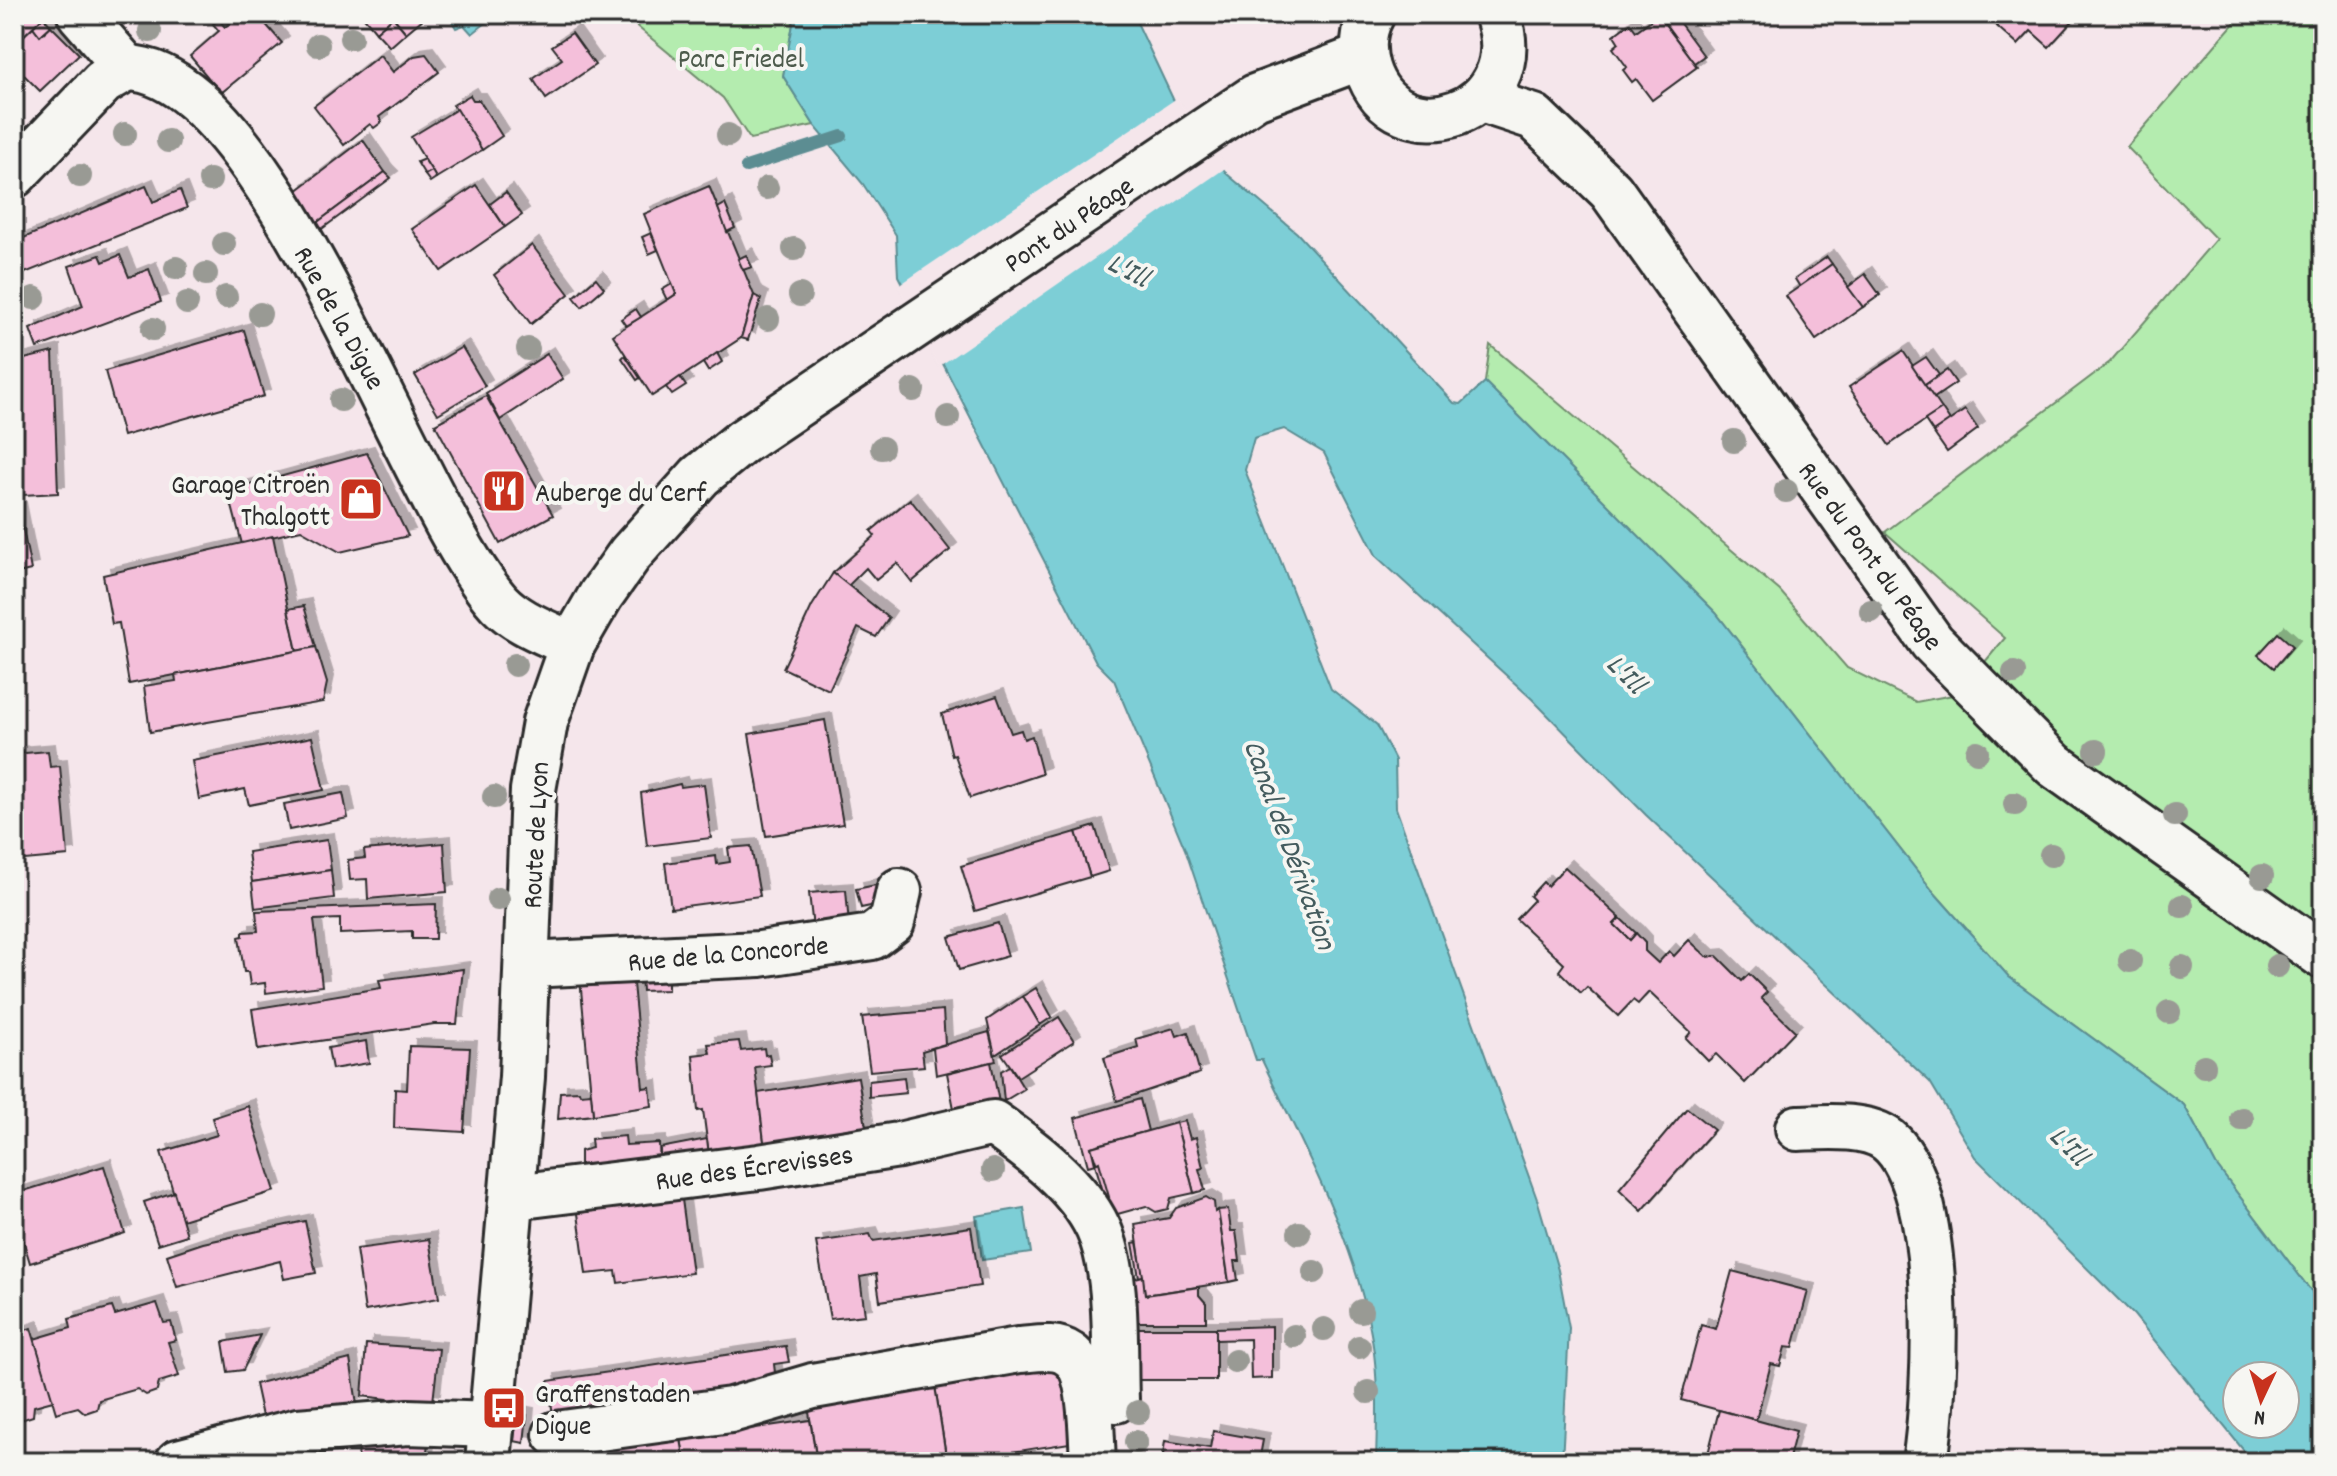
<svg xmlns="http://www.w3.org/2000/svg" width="2337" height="1476" font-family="Dekko,sans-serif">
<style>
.green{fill:#b4ecaf;stroke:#708c6d;stroke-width:2}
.water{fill:#7dced6;stroke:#5c8d92;stroke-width:2;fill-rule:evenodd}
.pier{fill:#f5e6eb}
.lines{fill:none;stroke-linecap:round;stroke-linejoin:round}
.stream{stroke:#5c8d92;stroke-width:12}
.building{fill:#f4bfda;stroke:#2b2b2b;stroke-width:2;filter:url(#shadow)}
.minor-casing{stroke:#2b2b2b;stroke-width:50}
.major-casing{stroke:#2b2b2b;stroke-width:50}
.minor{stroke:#f6f6f2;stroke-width:44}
.major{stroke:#f6f6f2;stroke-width:44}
.tree{fill:#999a94}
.labels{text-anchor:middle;stroke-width:8;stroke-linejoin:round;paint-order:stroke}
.park-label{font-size:28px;fill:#4d5b4c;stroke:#f6f6f2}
.street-label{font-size:28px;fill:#2b2b2b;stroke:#f6f6f2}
.poi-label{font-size:28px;fill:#2b2b2b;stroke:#f6f6f2;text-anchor:start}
.water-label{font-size:30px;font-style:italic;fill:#445c5e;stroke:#f6f6f2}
</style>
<defs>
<filter id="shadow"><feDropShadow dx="7" dy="-7" stdDeviation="0" flood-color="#0004"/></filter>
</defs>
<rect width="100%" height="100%" fill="#f5e6eb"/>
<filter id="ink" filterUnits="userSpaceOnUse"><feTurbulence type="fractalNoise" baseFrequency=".0125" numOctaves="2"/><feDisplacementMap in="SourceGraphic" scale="16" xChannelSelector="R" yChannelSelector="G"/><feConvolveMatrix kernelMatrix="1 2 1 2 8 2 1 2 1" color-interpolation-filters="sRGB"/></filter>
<g filter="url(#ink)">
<g class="green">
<polygon points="622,14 795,14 783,76 814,125 750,139 723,98"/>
<polygon points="2242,14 2323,14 2323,1307 2216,1165 2184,1105 2009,977 1932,890 1716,613 1485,382 1490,345 1780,591 1847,668 1916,702 1958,694 2005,638 1885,532 2110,362 2216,239 2127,147"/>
</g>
<g class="water">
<polygon points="455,14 497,14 472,34 464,25 456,28 450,18"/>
<path d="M795,14H1133L1173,99L1227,174L1297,233L1454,403L1461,404L1485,382L1716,613L1932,890L2009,977L2184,1105L2216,1165L2323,1307V1462H2253L2134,1315L1975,1157L1930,1082L1646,815L1532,699L1377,557L1324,453L1284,429L1254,438L1245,470L1331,689L1377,725L1395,760L1396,808L1538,1202L1558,1270L1569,1328L1562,1462H1376C1377,1421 1379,1380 1372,1339C1356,1241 1304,1149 1262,1060H1256L1185,849L1114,680L1096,662L898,276L896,235L863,184L814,125L783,76ZM2237,1376H2285V1424H2237Z"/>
<polygon points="1024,1208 1031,1253 982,1260 976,1216"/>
</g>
<polygon class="pier" points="1177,98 1227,167 938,367 898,286"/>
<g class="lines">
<polyline class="stream" points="746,167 842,136"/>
</g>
<g class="building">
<polygon points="14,14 45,15 14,45"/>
<polygon points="241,14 257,14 282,43 221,93 190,56 219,31 213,24 219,20 225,27"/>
<polygon points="361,14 421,14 424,18 406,33 393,17 376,32"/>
<polygon points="1666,14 1673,14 1704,56 1694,63 1661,18"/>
<polygon points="1999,14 2079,14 2049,47 2031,31 2018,45 1992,22"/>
<polygon points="1658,15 1697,67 1652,100 1636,79 1632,82 1623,70 1627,67 1613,48 1619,43 1614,35 1630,23 1636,31"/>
<polygon points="43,17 51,26 40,36 33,27"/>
<polygon points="393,17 406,33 390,47 376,32"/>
<polygon points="51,26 79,54 40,91 14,65 14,45 33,27 40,36"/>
<polygon points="572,33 595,65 546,99 533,79 562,59 552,46"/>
<polygon points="426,54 439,72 379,117 382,122 374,128 370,124 344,145 314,106 380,55 393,72 414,56"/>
<polygon points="470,95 473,100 479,100 502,136 482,150 453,105"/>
<polygon points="457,109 482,150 436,178 411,137"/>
<polygon points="363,140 385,172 315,224 296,191"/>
<polygon points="424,159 432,171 425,175 417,162"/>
<polygon points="432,171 436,178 430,182 425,175"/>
<polygon points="385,172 391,178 319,231 315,224"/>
<polygon points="476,185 505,227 441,271 412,229"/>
<polygon points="146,186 153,202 180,190 187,208 25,273 14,242"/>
<polygon points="709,186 754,295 741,338 652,396 613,335 676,294 644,214"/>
<polygon points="506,192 522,215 505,227 490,204"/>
<polygon points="725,204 735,228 727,232 718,208"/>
<polygon points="651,233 658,250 649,254 642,237"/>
<polygon points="532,245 569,294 531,324 494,275"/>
<polygon points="100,255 103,262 120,255 129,277 149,269 161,302 37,348 30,329 83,306 69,266"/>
<polygon points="746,255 752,267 743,270 738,259"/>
<polygon points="1827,257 1832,264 1800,287 1795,279"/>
<polygon points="1832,264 1863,307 1816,340 1786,296"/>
<polygon points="1865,274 1880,295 1863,307 1848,287"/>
<polygon points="596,278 604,288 582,307 574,297"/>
<polygon points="672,284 676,294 667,300 662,290"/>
<polygon points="754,295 761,299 748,340 741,338"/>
<polygon points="636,309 641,317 626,326 621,319"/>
<polygon points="244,330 264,396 123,436 105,371"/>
<polygon points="462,347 485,386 438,414 415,375"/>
<polygon points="1903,351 1942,409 1889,445 1849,387"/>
<polygon points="53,352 58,493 23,495 20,360"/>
<polygon points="717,353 722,362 708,371 703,363"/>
<polygon points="547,354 563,379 500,420 486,393"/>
<polygon points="625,355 640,378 637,380 622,358"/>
<polygon points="1926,357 1939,375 1925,385 1912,366"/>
<polygon points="1947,370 1956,383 1934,398 1925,385"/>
<polygon points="680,377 686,386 672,395 666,387"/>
<polygon points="486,396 553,515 500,544 435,424"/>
<polygon points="1942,409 1950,421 1933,432 1925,420"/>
<polygon points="1965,410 1978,429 1947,452 1933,432"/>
<polygon points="367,453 408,536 340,552 301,530 242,544 228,491"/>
<polygon points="910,499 950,550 912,582 897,563 876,580 866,568 848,586 833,573 875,536 871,531"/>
<polygon points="19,509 31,570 14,574 14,510"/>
<polygon points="273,536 297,651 129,684 119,623 112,624 103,575"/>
<polygon points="833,573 889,618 876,637 858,628 829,690 783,668 812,606"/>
<polygon points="304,606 316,647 297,651 288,609"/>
<polygon points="2278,633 2293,646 2274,668 2258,655"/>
<polygon points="316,647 327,683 323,702 150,732 144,686 176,681 175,675"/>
<polygon points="997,696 1011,733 1021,730 1024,739 1032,736 1042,774 970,798 955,755 952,756 942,714"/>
<polygon points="825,720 843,824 766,836 749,734"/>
<polygon points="312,737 324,790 249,805 245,789 199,799 192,761"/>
<polygon points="48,751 50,767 60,766 68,856 14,861 14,754"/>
<polygon points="680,784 681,787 704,784 711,838 647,846 641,793"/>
<polygon points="343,793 348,818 289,830 284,804"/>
<polygon points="1095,826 1109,871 1090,877 1076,832"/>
<polygon points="1076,832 1090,877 975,911 961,866"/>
<polygon points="327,840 331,870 252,882 248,852"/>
<polygon points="444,843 447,892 368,899 367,879 350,880 348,860 365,858 364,850"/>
<polygon points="751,846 760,896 671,908 665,863 716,856 717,864 730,862 728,848"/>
<polygon points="1565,867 1620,918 1614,924 1630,940 1636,933 1645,943 1645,951 1658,963 1669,951 1674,956 1689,940 1707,957 1717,956 1742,981 1749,974 1767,992 1761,998 1795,1031 1745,1083 1716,1054 1708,1061 1686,1038 1691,1032 1649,992 1638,1004 1633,1000 1618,1016 1587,987 1581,993 1559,971 1564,964 1516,919 1534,900 1530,896 1543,882 1547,886"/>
<polygon points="331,870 334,898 255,908 252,882"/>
<polygon points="876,885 880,904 861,908 856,889"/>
<polygon points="846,890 849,925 813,928 809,893"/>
<polygon points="436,904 435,939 412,939 412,931 340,934 340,919 314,920 322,986 266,993 265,983 250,985 248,972 244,972 239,937 243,936 243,932 258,931 256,911"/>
<polygon points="1620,918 1636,933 1630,940 1614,924"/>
<polygon points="998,923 1008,956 959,970 949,937"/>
<polygon points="463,969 457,1024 434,1024 258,1050 252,1009 381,988 379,980"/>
<polygon points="668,972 668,990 642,991 641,974"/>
<polygon points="632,973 643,1088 650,1087 652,1106 593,1115 580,979"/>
<polygon points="1036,988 1052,1017 1040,1025 1023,996"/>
<polygon points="1023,996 1040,1025 995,1055 987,1020"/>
<polygon points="943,1010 945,1044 922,1051 924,1066 870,1071 862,1017"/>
<polygon points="1059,1017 1074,1041 1018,1077 1002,1054"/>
<polygon points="1174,1028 1177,1036 1188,1032 1200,1073 1117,1101 1104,1058 1138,1047 1136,1039"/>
<polygon points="989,1032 996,1061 936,1075 933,1048"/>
<polygon points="366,1041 369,1063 332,1069 328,1048"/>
<polygon points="739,1041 741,1051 764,1048 765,1055 769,1054 771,1065 755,1067 766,1157 710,1163 703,1110 698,1111 693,1055 710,1053 708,1044"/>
<polygon points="409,1046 470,1048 464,1132 394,1128 395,1089 407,1090"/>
<polygon points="991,1062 1000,1107 956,1119 947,1073"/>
<polygon points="1010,1066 1024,1089 1004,1101 1001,1071"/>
<polygon points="858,1077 868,1139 766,1157 758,1093"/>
<polygon points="904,1077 906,1093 869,1097 869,1081"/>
<polygon points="579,1091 580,1094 591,1093 593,1115 558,1119 560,1092"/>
<polygon points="1140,1099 1148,1131 1091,1147 1095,1164 1088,1166 1075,1118"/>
<polygon points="248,1106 275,1191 182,1220 161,1152 217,1135 212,1118"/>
<polygon points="1687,1108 1714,1130 1642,1211 1619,1189"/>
<polygon points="1185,1121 1190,1139 1196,1137 1203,1168 1199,1169 1205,1190 1194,1193 1176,1123"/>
<polygon points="1176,1123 1194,1193 1171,1198 1168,1209 1156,1212 1146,1206 1114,1215 1091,1147"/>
<polygon points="625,1136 626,1145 659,1143 660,1170 580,1175 580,1151 592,1148 591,1139"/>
<polygon points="707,1139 710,1163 660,1170 660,1148"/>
<polygon points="1099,1162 1109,1197 1105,1198 1095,1164"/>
<polygon points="104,1166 125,1233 30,1263 14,1210 14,1194"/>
<polygon points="174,1192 187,1235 158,1244 144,1202"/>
<polygon points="681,1192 692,1273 618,1283 616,1271 586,1274 577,1206"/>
<polygon points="1206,1197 1214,1202 1215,1212 1218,1210 1229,1282 1145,1295 1135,1224 1169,1218 1176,1208"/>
<polygon points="1228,1209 1231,1231 1236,1231 1240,1261 1235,1261 1238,1280 1229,1282 1218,1210"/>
<polygon points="305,1221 316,1273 284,1279 280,1261 177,1287 167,1255 203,1243"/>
<polygon points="971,1227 980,1286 880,1301 876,1274 860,1277 865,1315 830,1319 816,1242 870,1234 873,1241"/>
<polygon points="429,1239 439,1298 365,1311 356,1249"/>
<polygon points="1137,1242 1143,1276 1139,1277 1133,1243"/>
<polygon points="1732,1271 1808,1291 1793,1348 1785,1347 1780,1366 1771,1364 1756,1420 1681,1400 1701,1325 1716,1329"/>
<polygon points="1143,1276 1145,1295 1199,1287 1199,1295 1206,1303 1206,1322 1136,1322 1131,1279"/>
<polygon points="157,1303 164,1323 171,1322 176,1340 168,1342 179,1376 159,1382 157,1391 146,1395 137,1389 99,1400 97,1409 85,1413 78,1407 56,1413 34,1339 71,1328 69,1319 112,1307 115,1315"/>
<polygon points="1272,1326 1272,1378 1251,1379 1250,1339 1216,1340 1216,1328"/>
<polygon points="31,1328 53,1401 34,1406 33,1416 21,1420 14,1415 14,1334"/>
<rect x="1127" y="1328" width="89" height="52"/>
<polygon points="260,1335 243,1370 228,1372 223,1342"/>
<polygon points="366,1344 439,1349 433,1402 407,1399 405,1406 387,1404 387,1399 362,1396"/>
<polygon points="786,1346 789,1362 774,1364 776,1381 553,1415 548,1381"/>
<polygon points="350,1359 357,1404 263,1421 255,1384"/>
<polygon points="1064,1367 1076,1442 1012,1452 1013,1460 1004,1461 993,1462 991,1455 947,1462 935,1386"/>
<polygon points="935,1386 947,1462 817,1462 808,1406"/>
<polygon points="1719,1410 1796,1431 1788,1462 1706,1462"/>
<polygon points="517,1413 527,1415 524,1443 514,1441"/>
<polygon points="810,1420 817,1462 685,1462 681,1439"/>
<polygon points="1213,1431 1263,1440 1259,1462 1162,1462 1165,1441 1210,1448"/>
<polygon points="681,1439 685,1462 554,1462 553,1458"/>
<polygon points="359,1441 428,1442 426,1462 358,1462"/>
</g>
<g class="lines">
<g class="minor-casing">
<g id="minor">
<path d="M80,14L127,68C270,71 408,502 499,603C518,623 548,633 572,645"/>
<polyline points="1482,100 1534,117 1611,191 1932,642 2054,765 2323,956"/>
<polyline points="14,175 103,82 127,68"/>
<polyline points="527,965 760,954 872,937 892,922 899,891"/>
<path d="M1798,1128C1824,1127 1866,1123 1888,1140C1947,1188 1936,1392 1925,1462"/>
<path d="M514,1197L759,1167L899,1145L993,1123C1030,1149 1078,1185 1098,1228C1119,1273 1114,1349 1116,1400"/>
<path d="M556,1434L731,1410L813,1386L1019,1350C1035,1349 1055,1344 1069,1354C1093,1369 1091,1435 1093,1462"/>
<polyline points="178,1462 298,1431 408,1422 492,1425"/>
</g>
</g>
<g class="major-casing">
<g id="major">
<path d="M1372,14C1363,30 1362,50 1367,68C1395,159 1534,115 1497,14"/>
<polyline points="488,1462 522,1077 533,790 545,722 572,645 601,595 630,554 700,476 742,442 1255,97 1364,56"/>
</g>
</g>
<use href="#minor" class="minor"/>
<use href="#major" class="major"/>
</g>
<g class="tree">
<circle cx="150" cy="31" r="12"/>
<circle cx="351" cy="38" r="12"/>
<circle cx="318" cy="45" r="12"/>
<circle cx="125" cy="134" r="12"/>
<circle cx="728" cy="135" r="12"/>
<circle cx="168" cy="141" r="12"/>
<circle cx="80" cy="176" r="12"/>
<circle cx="210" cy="180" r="12"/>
<circle cx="767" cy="188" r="12"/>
<circle cx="224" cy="244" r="12"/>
<circle cx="794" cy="249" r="12"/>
<circle cx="176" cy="268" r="12"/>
<circle cx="206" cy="274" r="12"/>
<circle cx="800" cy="295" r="12"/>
<circle cx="226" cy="297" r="12"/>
<circle cx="34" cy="298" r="12"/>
<circle cx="187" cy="303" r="12"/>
<circle cx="260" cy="314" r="12"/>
<circle cx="768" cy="319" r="12"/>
<circle cx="153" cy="329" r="12"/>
<circle cx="528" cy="349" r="12"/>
<circle cx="913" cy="390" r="12"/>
<circle cx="341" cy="400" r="12"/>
<circle cx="948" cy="417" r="12"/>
<circle cx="1734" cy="441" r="12"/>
<circle cx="882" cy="448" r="12"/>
<circle cx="1786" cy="491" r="12"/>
<circle cx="1871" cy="611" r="12"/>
<circle cx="515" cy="665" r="12"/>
<circle cx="2014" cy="673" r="12"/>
<circle cx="2096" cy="751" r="12"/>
<circle cx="1977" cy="752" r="12"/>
<circle cx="494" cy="797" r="12"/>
<circle cx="2015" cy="804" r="12"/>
<circle cx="2175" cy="815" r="12"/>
<circle cx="2051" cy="855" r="12"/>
<circle cx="2262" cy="876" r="12"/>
<circle cx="498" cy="899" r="12"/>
<circle cx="2182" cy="906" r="12"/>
<circle cx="2130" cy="961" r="12"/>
<circle cx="2277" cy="966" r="12"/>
<circle cx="2182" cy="967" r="12"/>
<circle cx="2169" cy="1012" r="12"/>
<circle cx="2204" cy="1066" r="12"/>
<circle cx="2242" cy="1119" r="12"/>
<circle cx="993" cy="1170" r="12"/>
<circle cx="1299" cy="1233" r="12"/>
<circle cx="1314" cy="1272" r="12"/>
<circle cx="1361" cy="1311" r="12"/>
<circle cx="1324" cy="1329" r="12"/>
<circle cx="1294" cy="1336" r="12"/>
<circle cx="1359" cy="1347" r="12"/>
<circle cx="1235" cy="1361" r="12"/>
<circle cx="1368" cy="1392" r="12"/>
<circle cx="1138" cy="1412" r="12"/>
<circle cx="1136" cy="1442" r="12"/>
</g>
</g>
<defs>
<g id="restaurant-square" transform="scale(2.3)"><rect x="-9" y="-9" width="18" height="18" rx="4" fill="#c8321e" stroke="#f6f6f2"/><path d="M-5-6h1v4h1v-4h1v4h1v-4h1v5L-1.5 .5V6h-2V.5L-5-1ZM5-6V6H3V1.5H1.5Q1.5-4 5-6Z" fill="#fff"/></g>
<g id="shop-square" transform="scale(2.3)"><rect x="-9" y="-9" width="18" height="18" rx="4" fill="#c8321e" stroke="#f6f6f2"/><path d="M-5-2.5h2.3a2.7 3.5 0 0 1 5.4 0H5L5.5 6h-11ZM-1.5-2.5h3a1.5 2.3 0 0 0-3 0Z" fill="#fff"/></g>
<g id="bus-square" transform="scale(2.3)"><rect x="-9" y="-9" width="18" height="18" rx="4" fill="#c8321e" stroke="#f6f6f2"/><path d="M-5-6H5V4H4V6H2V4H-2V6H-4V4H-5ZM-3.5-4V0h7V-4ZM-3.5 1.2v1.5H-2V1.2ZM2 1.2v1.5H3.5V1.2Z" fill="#fff"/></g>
</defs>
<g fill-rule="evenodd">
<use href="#restaurant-square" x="504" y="491"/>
<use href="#shop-square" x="361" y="499"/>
<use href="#bus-square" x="504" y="1408"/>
</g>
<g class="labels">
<g class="park-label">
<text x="741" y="67">Parc Friedel</text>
</g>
<g class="street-label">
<text transform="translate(1068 223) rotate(-34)" y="10">Pont du Péage</text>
<text transform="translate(341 317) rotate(61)" y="10">Rue de la Digue</text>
<text transform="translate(1872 555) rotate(54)" y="10">Rue du Pont du Péage</text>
<text transform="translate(534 835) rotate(-87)" y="10">Route de Lyon</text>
<text transform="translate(728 952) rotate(-5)" y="10">Rue de la Concorde</text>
<text transform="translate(754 1166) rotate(-8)" y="10">Rue des Écrevisses</text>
</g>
<g class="poi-label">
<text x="330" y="493" text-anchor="end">Garage Citroën<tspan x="330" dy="32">Thalgott</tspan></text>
<text x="535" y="501">Auberge du Cerf</text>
<text x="535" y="1402">Graffenstaden<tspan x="535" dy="32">Digue</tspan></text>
</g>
<g class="water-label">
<text transform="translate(1129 269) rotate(28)" y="10">L'Ill</text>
<text transform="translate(1627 673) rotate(46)" y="10">L'Ill</text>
<text transform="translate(1291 844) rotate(70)" y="10">Canal de Dérivation</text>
<text transform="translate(2070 1145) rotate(46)" y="10">L'Ill</text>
</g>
</g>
<rect width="2337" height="1476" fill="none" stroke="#f6f6f2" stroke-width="48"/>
<rect x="24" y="24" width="2289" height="1428" fill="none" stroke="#2b2b2b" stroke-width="3" filter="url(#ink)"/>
<g transform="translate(2261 1400) rotate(184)"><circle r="38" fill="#f6f6f2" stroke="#a5a5a2" stroke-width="2"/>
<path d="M0-6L14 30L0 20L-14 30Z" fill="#c8321e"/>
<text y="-12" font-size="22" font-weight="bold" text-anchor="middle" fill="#2b2b2b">N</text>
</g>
</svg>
